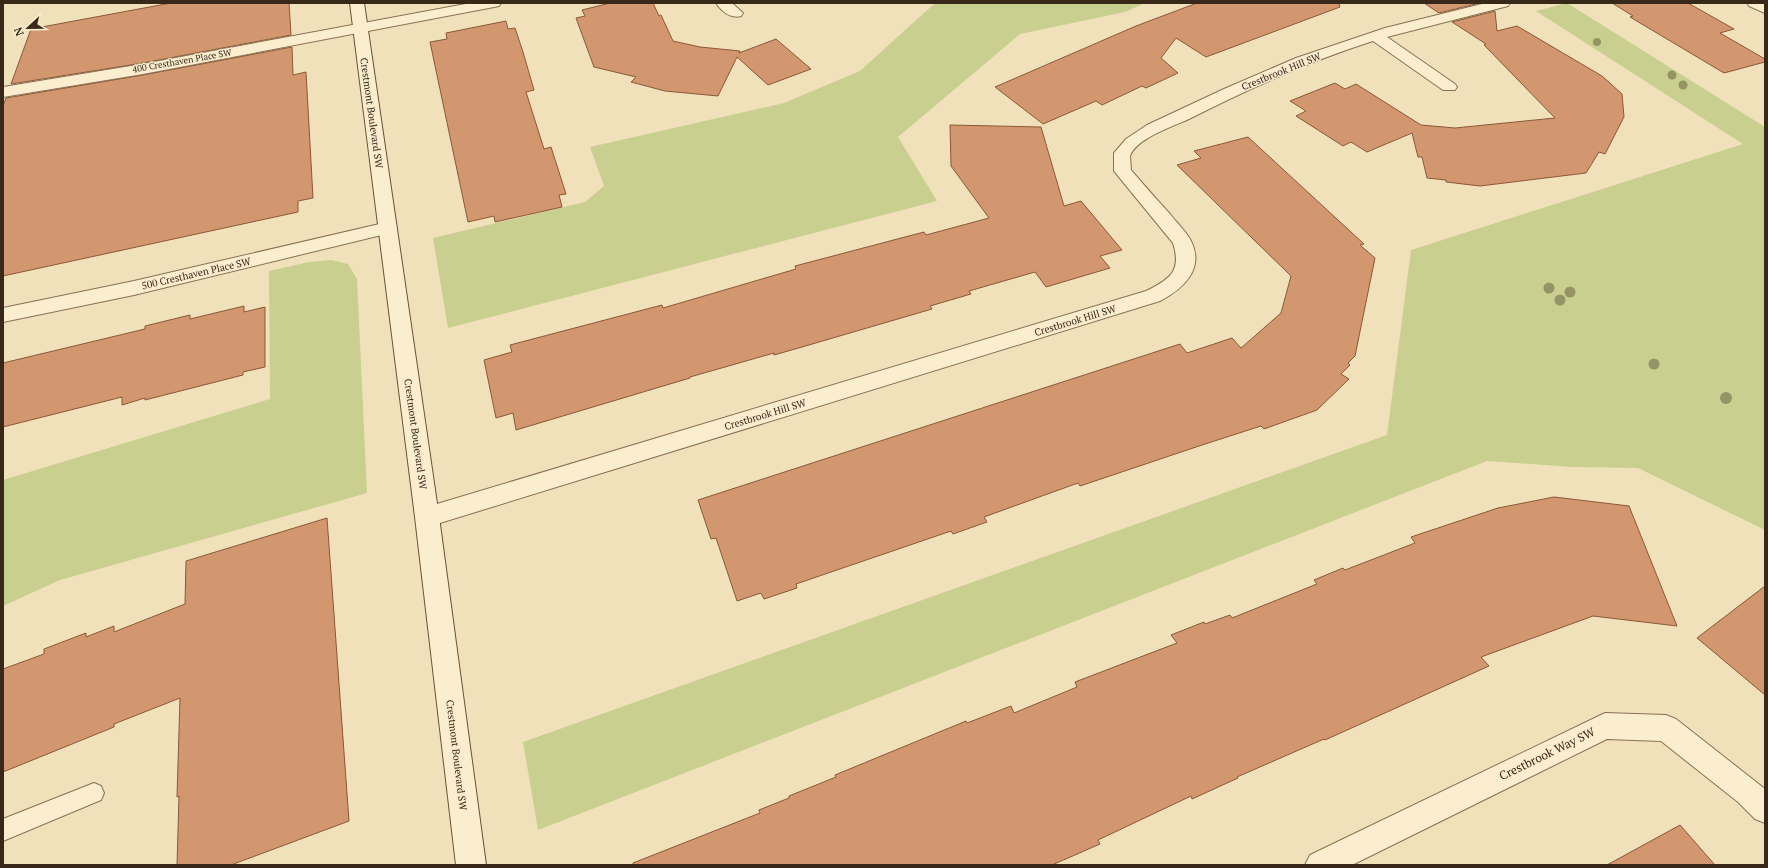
<svg xmlns="http://www.w3.org/2000/svg" width="1768" height="868" font-family="'PT Serif',serif">
<style>
.green{fill:#c8cf8f}
.building{fill:#d2976e;stroke:#8a5838}
.lines{fill:none;stroke-linecap:round;stroke-linejoin:round}
.lane-casing{stroke:#897054;stroke-width:2}
.street-casing{stroke:#897054;stroke-width:2}
.secondary-casing{stroke:#6b5137;stroke-width:2}
.lane{fill:#fbeece;fill-rule:evenodd}
.street{fill:#fbeece;fill-rule:evenodd}
.secondary{fill:#fbeece;fill-rule:evenodd}
.tree{fill:#949465}
.labels{text-anchor:middle;stroke-width:3;stroke-linejoin:round;paint-order:stroke}
.far-street-label{font-size:9px;fill:#37281a;stroke:#f8ebcb}
.street-label{font-size:10px;fill:#37281a;stroke:#f8ebcb}
.near-street-label{font-size:12px;fill:#37281a;stroke:#f8ebcb}
</style>
<rect width="100%" height="100%" fill="#f1e1bb"/>
<g class="green">
<polygon points="935,3 1145,3 1125,12 1020,34 898,137 937,201 448,328 433,238 585,202 604,186 590,147 784,103 860,71"/>
<polygon points="1567,3 1765,127 1765,530 1638,468 1573,467 1487,461 538,830 523,742 1387,435 1411,250 1743,144 1536,11"/>
<polygon points="331,260 348,264 357,279 367,493 60,580 3,606 3,480 270,399 269,271 309,262"/>
</g>
<g class="building">
<polygon points="171,3 289,3 291,35 143,63 11,84 31,29"/>
<polygon points="610,3 653,3 659,16 661,15 673,41 700,47 740,51 739,53 776,39 811,69 768,85 737,57 718,96 665,91 631,82 636,77 594,67 576,18 585,16 582,10"/>
<polygon points="1197,3 1339,3 1340,7 1206,57 1176,38 1161,58 1178,73 1146,88 1142,86 1102,105 1096,101 1043,124 995,87 1136,26"/>
<polygon points="1424,3 1480,3 1439,13"/>
<polygon points="1612,3 1688,3 1734,29 1720,33 1765,59 1765,62 1724,73 1630,17 1633,16"/>
<polygon points="1495,11 1497,31 1517,26 1602,76 1622,94 1624,117 1605,154 1599,152 1586,173 1480,186 1446,182 1446,180 1427,178 1422,157 1418,157 1412,133 1367,152 1351,142 1343,146 1296,116 1306,111 1290,101 1335,83 1345,89 1356,84 1421,125 1455,128 1555,118 1484,45 1486,44 1452,22"/>
<polygon points="506,21 508,29 515,28 523,52 534,90 526,92 544,149 551,147 566,194 559,195 562,207 495,222 494,216 468,222 430,42 447,39 446,33"/>
<polygon points="292,47 293,75 306,72 313,198 298,201 298,212 3,276 3,106 6,98 143,75"/>
<polygon points="950,125 1041,127 1064,206 1081,201 1122,250 1100,256 1110,268 1046,287 1035,272 969,291 971,294 930,306 932,309 802,347 774,355 774,353 690,377 690,378 516,430 513,413 496,418 484,360 512,352 510,345 662,305 663,308 796,269 795,266 924,232 926,235 989,218 951,166"/>
<polygon points="1248,137 1364,244 1360,245 1375,258 1355,356 1348,363 1350,365 1341,374 1349,379 1317,410 1264,429 1261,426 1202,445 1080,486 1078,483 984,517 987,522 953,534 951,531 796,584 797,588 764,599 761,593 737,601 716,538 711,539 698,500 1180,344 1187,353 1232,338 1241,348 1281,313 1291,276 1177,165 1201,158 1194,151"/>
<polygon points="244,306 244,312 265,307 265,367 243,372 243,375 145,400 145,398 122,405 122,397 3,427 3,363 145,329 145,326 190,315 190,319"/>
<polygon points="1554,497 1629,506 1677,626 1593,616 1481,657 1489,666 1325,740 1324,739 1237,777 1238,778 1192,799 1191,796 1098,840 1100,844 1052,865 633,865 633,863 760,813 759,810 789,798 789,796 836,777 835,775 966,721 967,723 1011,706 1014,713 1077,687 1075,682 1177,643 1171,635 1204,622 1205,624 1230,615 1232,618 1317,584 1314,580 1343,568 1345,570 1415,543 1411,537 1498,508"/>
<polygon points="327,518 349,821 231,865 177,865 179,796 177,797 180,698 114,724 114,727 3,772 3,669 44,654 44,649 86,633 86,637 114,626 114,632 185,604 186,561"/>
<polygon points="1765,586 1765,695 1697,638"/>
<polygon points="1680,825 1715,865 1607,865"/>
</g>
<g class="lines">
<g class="lane-casing">
<polygon id="lane" points="94,783 101,786 104,793 101,800 3,841 3,819"/>
</g>
<g class="street-casing">
<g id="street">
<polygon points="471,3 501,3 499,6 494,7 143,74 3,97 3,87 143,64"/>
<path d="M716,3H732L743,13L741,16C731,19 721,11 716,3Z"/>
<path d="M1486,3H1510L1508,6L1387,37L1455,84L1457,87L1455,90H1443L1373,41C1310,61 1250,88 1191,118C1175,126 1136,138 1130,156L1131,170C1144,185 1157,200 1170,214C1176,222 1186,231 1191,241C1205,269 1183,289 1160,301L427,527L419,524L415,517L419,510L427,507L1146,291C1170,279 1182,271 1173,243L1114,171V153L1126,139L1147,125L1224,89L1296,58L1385,28Z"/>
<polygon points="1747,3 1765,3 1765,13 1749,6"/>
<polygon points="388,222 394,224 397,228 394,232 134,295 3,322 3,308 134,281"/>
<polygon points="1605,713 1666,715 1676,719 1765,789 1765,823 1755,819 1738,802 1661,741 1607,739 1352,865 1305,865 1310,855"/>
</g>
</g>
<g class="secondary-casing">
<polygon id="secondary" points="350,3 364,3 439,517 486,865 456,865 415,517"/>
</g>
<use href="#lane" class="lane"/>
<use href="#street" class="street"/>
<use href="#secondary" class="secondary"/>
</g>
<g class="tree">
<circle cx="1597" cy="42" r="4"/>
<circle cx="1672" cy="75" r="4.5"/>
<circle cx="1683" cy="85" r="4.5"/>
<circle cx="1549" cy="288" r="5.5"/>
<circle cx="1570" cy="292" r="5.5"/>
<circle cx="1560" cy="300" r="5.5"/>
<circle cx="1654" cy="364" r="5.5"/>
<circle cx="1726" cy="398" r="6"/>
</g>
<g class="labels">
<g class="far-street-label">
<text transform="translate(182 61) rotate(-10)" y="3">400 Cresthaven Place SW</text>
</g>
<g class="street-label">
<text transform="translate(1281 71) rotate(-22)" y="4">Crestbrook Hill SW</text>
<text transform="translate(372 113) rotate(82)" y="4">Crestmont Boulevard SW</text>
<text transform="translate(196 273) rotate(-13)" y="4">500 Cresthaven Place SW</text>
<text transform="translate(1075 320) rotate(-17)" y="4">Crestbrook Hill SW</text>
<text transform="translate(765 414) rotate(-17)" y="4">Crestbrook Hill SW</text>
<text transform="translate(416 434) rotate(82)" y="4">Crestmont Boulevard SW</text>
<text transform="translate(457 755) rotate(83)" y="4">Crestmont Boulevard SW</text>
</g>
<g class="near-street-label">
<text transform="translate(1547 754) rotate(-26)" y="4">Crestbrook Way SW</text>
</g>
</g>
<rect width="1768" height="868" fill="none" stroke="#37281a" stroke-width="8"/>
<g transform="translate(28 28) rotate(248)" stroke="#f8ebcb" stroke-width="3" paint-order="stroke">
<path d="M0-3L7 15L0 10L-7 15Z" fill="#37281a"/>
<text y="-6" font-size="11" font-weight="bold" text-anchor="middle" fill="#37281a">N</text>
</g>
</svg>
